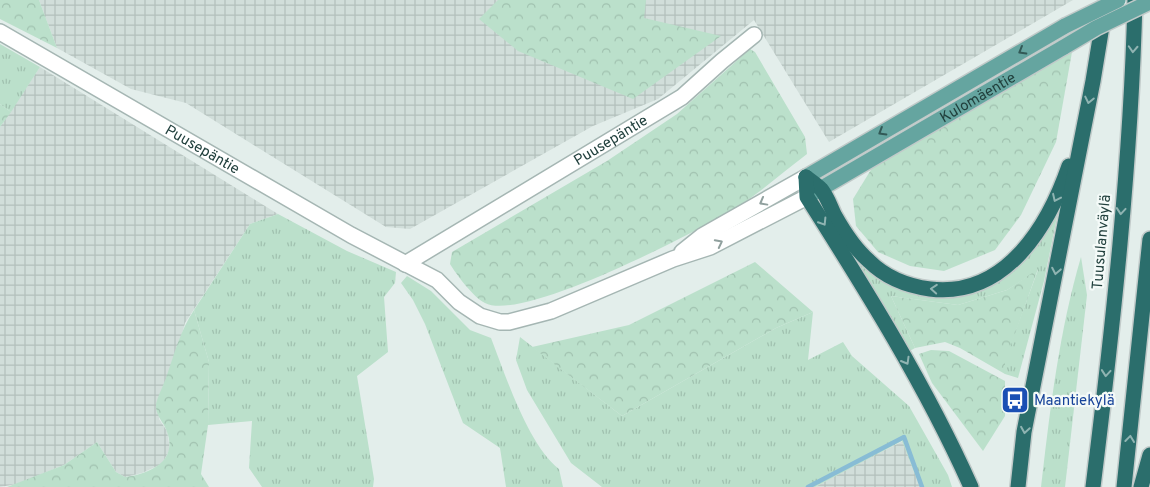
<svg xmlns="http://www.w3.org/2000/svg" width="1150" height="487" font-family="Overpass,sans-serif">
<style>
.industrial{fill:url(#industrial-grid)}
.grass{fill:url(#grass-tufts)}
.forest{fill:url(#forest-crowns)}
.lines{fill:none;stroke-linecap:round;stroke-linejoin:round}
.stream{stroke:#88bcd5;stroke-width:4.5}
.minor-casing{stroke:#a5b6b3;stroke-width:18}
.major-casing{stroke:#c1cac9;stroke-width:18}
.highway-casing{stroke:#c1cac9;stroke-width:18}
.minor{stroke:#fff;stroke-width:15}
.major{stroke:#65a5a0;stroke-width:15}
.highway{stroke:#2b6e6c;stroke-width:15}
.major-bridge-casing{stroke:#c1cac9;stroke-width:18;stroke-linecap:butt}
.major-bridge{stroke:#65a5a0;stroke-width:15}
.oneway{stroke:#90b4b2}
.oneway2{stroke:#325956}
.oneway3{stroke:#90a09e}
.labels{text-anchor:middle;stroke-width:4.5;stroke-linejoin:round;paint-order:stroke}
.street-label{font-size:15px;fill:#21403d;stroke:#f4faf8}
.transit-label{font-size:15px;fill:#164399;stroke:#f4faf8;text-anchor:start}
</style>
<defs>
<pattern id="industrial-grid" width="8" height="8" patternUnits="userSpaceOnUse" patternTransform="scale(1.25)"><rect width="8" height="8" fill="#d1deda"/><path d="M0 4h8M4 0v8" fill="none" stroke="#b3c0bc"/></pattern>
<pattern id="grass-tufts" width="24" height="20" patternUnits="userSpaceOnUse" patternTransform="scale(1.25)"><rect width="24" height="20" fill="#bbe0cb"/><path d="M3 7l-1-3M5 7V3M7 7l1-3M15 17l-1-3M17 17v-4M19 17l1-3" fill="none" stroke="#a0c1af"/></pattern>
<pattern id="forest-crowns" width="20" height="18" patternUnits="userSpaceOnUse" patternTransform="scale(1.25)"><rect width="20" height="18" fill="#bbe0cb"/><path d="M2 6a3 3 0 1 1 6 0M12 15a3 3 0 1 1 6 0" fill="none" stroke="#a0c1af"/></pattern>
</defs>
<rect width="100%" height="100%" fill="#e3eeeb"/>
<g class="industrial">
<polygon points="39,0 1073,0 829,142 754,20 658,99 593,126 410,229 386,227 186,103 131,89 57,48"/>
<polygon points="40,67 278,214 250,224 185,323 159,419 167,431 170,449 162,464 142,473 125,477 116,472 97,442 64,465 17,484 0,487 0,127"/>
<polygon points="903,441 920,487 815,487 859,463"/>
</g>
<g class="grass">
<polygon points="0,44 40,67 11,112 0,104"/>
<polygon points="1060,202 1044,281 1018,378 1005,374 1004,362 1038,270 1007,290 958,305 891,296 915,348 908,352 856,266 861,263 886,281 987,285"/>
<polygon points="278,214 347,251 396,272 395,283 384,297 388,352 357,376 374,479 373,487 262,487 249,468 252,421 208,425 209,362 194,310 250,224"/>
<path d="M1081,257L1087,295L1065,487H1041C1050,409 1059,332 1081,257Z"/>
<path d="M407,276L431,291L470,330L491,338C505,374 528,445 559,469L563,487H506L500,448L463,423L425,324L413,300L401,283Z"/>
<polygon points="813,312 808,360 843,342 852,356 909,406 948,475 952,487 920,487 902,441 815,487 602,487 571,463 527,390 516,360 520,337 622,416 776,328"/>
</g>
<g class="forest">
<polygon points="0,0 39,0 57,48 0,19"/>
<polygon points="498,0 646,0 644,18 721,36 633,99 518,51 479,19"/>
<path d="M750,49L755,52L805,137L807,154C783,172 760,193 734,209C696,232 522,323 485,303C474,298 456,274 450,264L452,252L607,161L677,114Z"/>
<polygon points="1072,52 1056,142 1021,215 995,250 944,271 910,266 878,252 856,226 853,199 872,168"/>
<polygon points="0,104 11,112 0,127"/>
<polygon points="755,262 813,312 776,328 622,416 532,347 629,325"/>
<polygon points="1038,269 1005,362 1005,374 960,348 945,342 915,348 891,296 958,305 1007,290"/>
<path d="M194,310L209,362L208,425L201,474L209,487H7L64,465L97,442L116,472L125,477C150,474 178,461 167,432C164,422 155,416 156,404C158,396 163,386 166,378C174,355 180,331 194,310Z"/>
<polygon points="931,350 949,351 1005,381 1005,416 983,451 932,383 919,354"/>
</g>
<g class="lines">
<polyline class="stream" points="808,487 904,437 922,487"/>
<g class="minor-casing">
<g id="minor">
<path id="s1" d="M0,32L351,235L437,280L459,302L480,316L500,322H509L551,311L673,259L710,247L807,197"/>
<polyline points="682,252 702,236 806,177"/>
<path id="s2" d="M405,264L682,97L722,61L754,35"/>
</g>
</g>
<g class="major-casing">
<g id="major">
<polyline points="806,177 1065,26"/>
<path id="s3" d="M810,195L1064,47"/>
</g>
</g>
<g class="highway-casing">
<g id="highway">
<path d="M806,177C811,181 817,185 821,189C827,196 831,208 835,216C844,232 855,249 869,261C885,277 908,286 930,289C1005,298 1048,227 1069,166"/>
<path d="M806,177L807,197C866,290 926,386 971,487"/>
<polyline points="1018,487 1024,432 1093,81 1104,14"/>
<path d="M1093,487C1113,326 1131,162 1135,0"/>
<polyline points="1124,487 1150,239"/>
<polyline points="1141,487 1150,455"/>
</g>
</g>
<use href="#minor" class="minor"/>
<use href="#major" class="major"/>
<use href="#highway" class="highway"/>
<g class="major-bridge-casing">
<g id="major-bridge">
<polyline points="1065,26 1118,0"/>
<polyline points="1064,47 1096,28 1150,2"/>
</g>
</g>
<use href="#major-bridge" class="major-bridge"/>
</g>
<defs><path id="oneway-chevron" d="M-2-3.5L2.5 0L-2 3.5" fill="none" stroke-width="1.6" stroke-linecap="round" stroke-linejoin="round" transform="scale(1.25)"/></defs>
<g class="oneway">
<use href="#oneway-chevron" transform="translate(1133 49) rotate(93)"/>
<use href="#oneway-chevron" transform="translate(1089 100) rotate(102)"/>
<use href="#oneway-chevron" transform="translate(1056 198) rotate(115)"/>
<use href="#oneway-chevron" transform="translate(1121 211) rotate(95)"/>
<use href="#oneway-chevron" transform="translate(823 222) rotate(58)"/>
<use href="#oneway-chevron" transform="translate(1056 271) rotate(101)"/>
<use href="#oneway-chevron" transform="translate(934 289) rotate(-176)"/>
<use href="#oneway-chevron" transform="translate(906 361) rotate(60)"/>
<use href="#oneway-chevron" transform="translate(1106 373) rotate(95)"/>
<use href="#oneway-chevron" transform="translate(1025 430) rotate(99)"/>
<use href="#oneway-chevron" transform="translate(1130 439) rotate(-83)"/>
</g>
<g class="oneway2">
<use href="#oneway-chevron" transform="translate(1022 51) rotate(150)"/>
<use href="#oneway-chevron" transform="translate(882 132) rotate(149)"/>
</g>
<g class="oneway3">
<use href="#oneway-chevron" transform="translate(763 202) rotate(151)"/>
<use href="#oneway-chevron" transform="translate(719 243) rotate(-27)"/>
</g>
<defs>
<g id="bus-square" transform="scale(1.4375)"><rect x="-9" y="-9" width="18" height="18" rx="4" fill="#1a4fb4" stroke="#f4faf8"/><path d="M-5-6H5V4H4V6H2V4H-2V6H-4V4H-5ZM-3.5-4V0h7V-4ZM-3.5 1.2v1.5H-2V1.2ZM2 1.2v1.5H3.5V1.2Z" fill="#fff"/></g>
</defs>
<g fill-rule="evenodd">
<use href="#bus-square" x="1015" y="400"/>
</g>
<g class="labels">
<g class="street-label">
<text dy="5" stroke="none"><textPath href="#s3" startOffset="194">Kulomäentie</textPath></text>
<text dy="5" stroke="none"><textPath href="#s2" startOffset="240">Puusepäntie</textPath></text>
<text dy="5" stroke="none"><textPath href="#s1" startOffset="234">Puusepäntie</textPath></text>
<text transform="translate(1101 242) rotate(-85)" y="5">Tuusulanväylä</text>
</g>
<g class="transit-label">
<text x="1034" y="405">Maantiekylä</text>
</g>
</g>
</svg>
